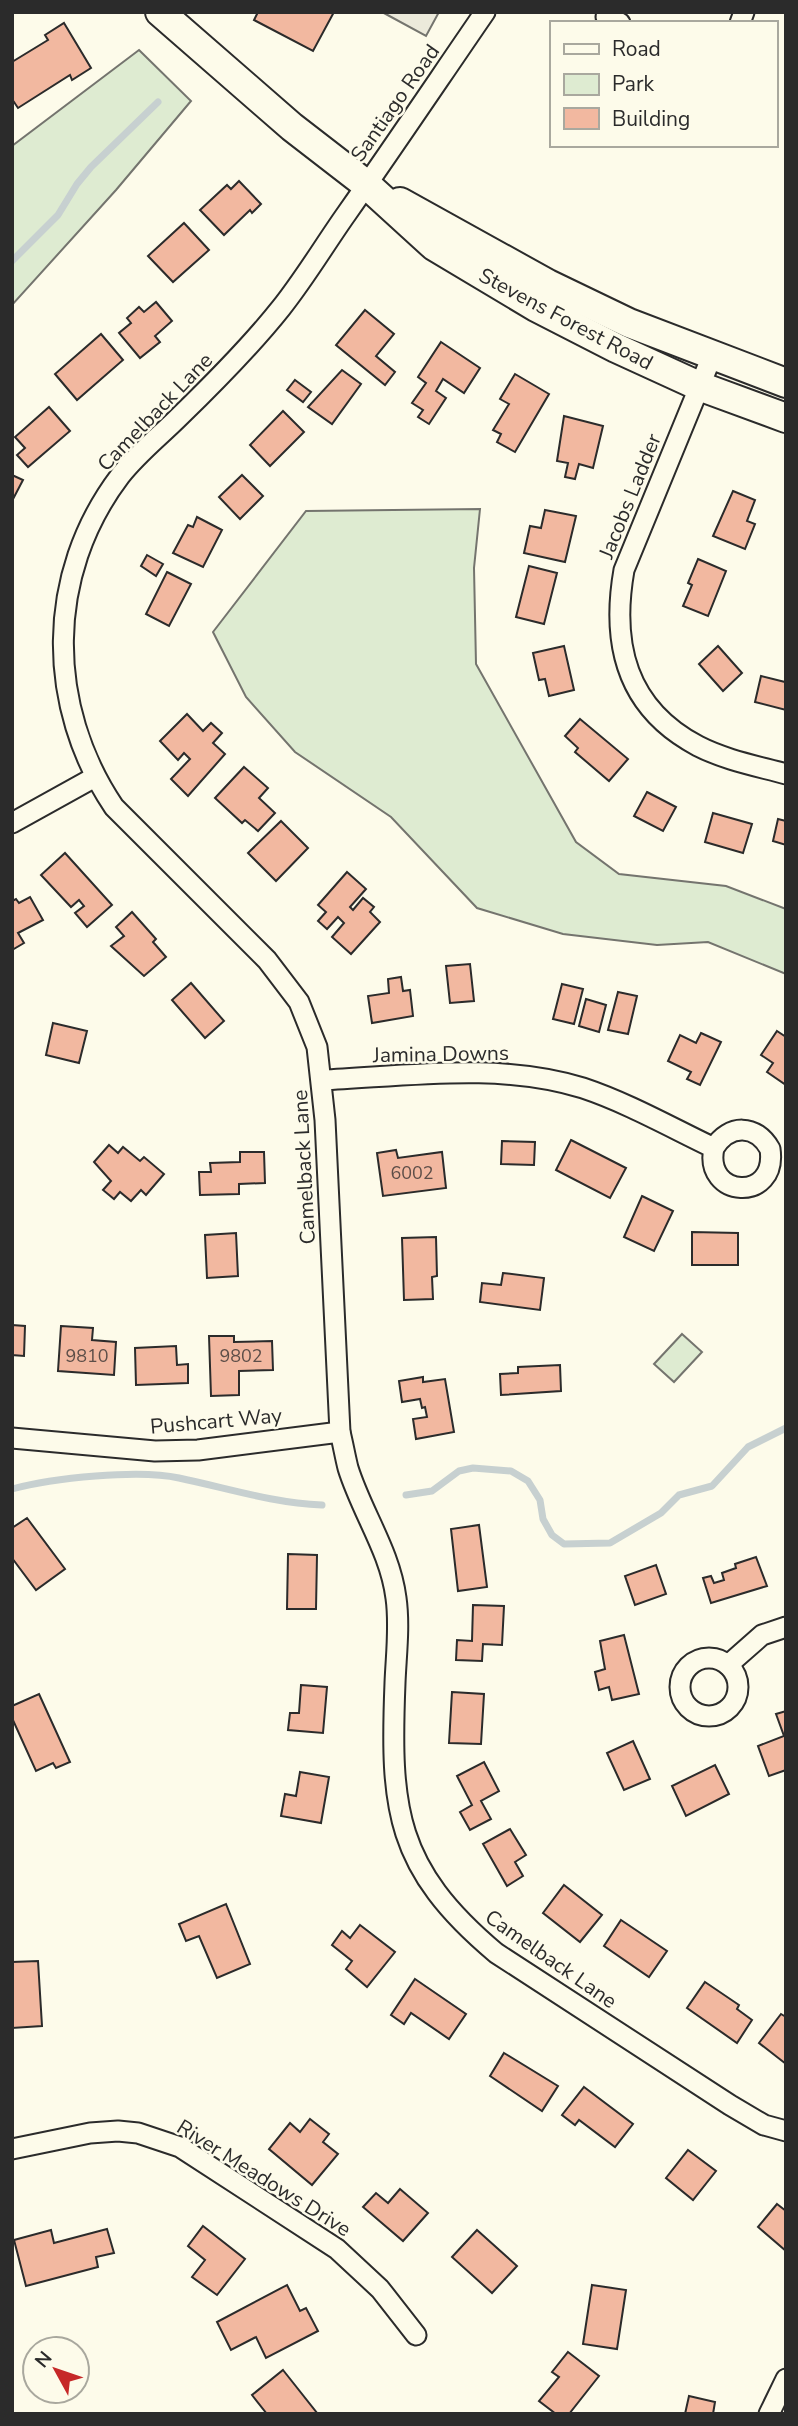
<svg xmlns="http://www.w3.org/2000/svg" width="798" height="2426" font-family="'Nunito Sans',sans-serif">
<style>
.green{fill:#deebd1;stroke:#74746e;stroke-width:2}
.parking{fill:#eceadb;stroke:#74746e;stroke-width:2}
.lines{fill:none;stroke-linecap:round;stroke-linejoin:round}
.stream{stroke:#c7d0d0;stroke-width:7}
.building{fill:#f2b8a0;stroke:#2b2b2b;stroke-width:2}
.street-casing{stroke:#2b2b2b;stroke-width:23}
.secondary-casing{stroke:#2b2b2b;stroke-width:32}
.street{stroke:#fdfbea;stroke-width:19}
.secondary{stroke:#fdfbea;stroke-width:28}
.labels{text-anchor:middle;stroke-width:5;stroke-linejoin:round;paint-order:stroke}
.number-label{font-size:18px;fill:#5d4e48}
.street-label{font-size:21px;fill:#2b2b2b;stroke:#fdfbea}
</style>
<rect width="100%" height="100%" fill="#fdfbea"/>
<g class="green">
<polygon points="139,50 191,101 116,190 12,305 12,146"/>
<polygon points="480,509 474,568 476,664 576,842 619,874 726,886 786,909 786,974 708,942 657,945 563,934 477,908 391,817 295,752 246,697 213,632 306,511"/>
<polygon points="682,1334 702,1352 674,1382 654,1364"/>
</g>
<polygon class="parking" points="382,12 439,12 426,36"/>
<g class="lines">
<g class="stream">
<polyline points="12,261 58,215 77,184 91,167 158,102"/>
<path d="M12,1489C52,1478 139,1469 179,1478C227,1488 273,1503 322,1505"/>
<polyline points="406,1495 432,1491 459,1471 473,1468 511,1471 528,1481 540,1500 543,1519 552,1535 564,1544 610,1543 661,1513 679,1495 712,1486 748,1447 786,1428"/>
</g>
</g>
<g class="building">
<polygon points="258,12 334,12 313,51 254,20"/>
<polygon points="64,23 91,68 72,80 70,75 18,108 12,99 12,62 48,40 45,35"/>
<polygon points="239,181 261,204 252,213 250,210 224,235 200,210 227,185 231,189"/>
<polygon points="184,223 209,250 173,282 148,256"/>
<polygon points="156,302 172,321 155,336 160,342 140,358 119,333 131,323 127,318 139,307 144,312"/>
<polygon points="365,310 394,334 376,356 395,372 385,385 336,345"/>
<polygon points="101,334 123,360 77,400 55,374"/>
<polygon points="441,342 480,368 464,393 443,379 436,391 446,398 429,424 418,417 423,410 412,403 426,383 418,377"/>
<polygon points="342,370 361,384 332,424 308,407"/>
<polygon points="515,374 549,394 515,452 497,442 501,434 493,430 509,404 500,399"/>
<polygon points="295,380 311,392 303,402 287,390"/>
<polygon points="49,407 70,431 28,467 17,455 25,448 15,437"/>
<polygon points="283,411 304,432 270,466 250,445"/>
<polygon points="564,416 603,426 593,468 579,464 575,479 565,477 568,463 557,461"/>
<polygon points="12,475 23,480 12,501"/>
<polygon points="242,475 263,496 240,519 219,497"/>
<polygon points="733,491 755,500 747,521 755,524 745,549 713,536"/>
<polygon points="545,510 576,516 565,562 524,553 530,526 541,528"/>
<polygon points="197,517 222,530 203,567 173,553 188,525 193,527"/>
<polygon points="147,555 163,564 156,576 141,566"/>
<polygon points="698,559 726,571 708,616 683,606 692,585 688,583"/>
<polygon points="529,566 557,573 544,624 516,617"/>
<polygon points="167,572 191,584 169,626 146,614"/>
<polygon points="564,646 574,690 549,696 545,679 539,680 533,653"/>
<polygon points="718,646 742,673 723,691 699,664"/>
<polygon points="761,676 785,682 786,678 786,710 755,702"/>
<polygon points="187,714 203,731 211,723 222,733 213,743 225,754 188,796 171,779 190,759 184,753 178,760 160,741"/>
<polygon points="580,719 628,759 609,781 575,752 578,748 565,736"/>
<polygon points="244,767 268,788 259,798 275,813 258,831 245,820 242,823 215,798"/>
<polygon points="647,792 676,807 663,831 634,816"/>
<polygon points="713,813 752,824 743,853 705,842"/>
<polygon points="778,819 786,821 786,845 773,841"/>
<polygon points="281,821 308,848 276,881 248,853"/>
<polygon points="65,853 112,905 87,927 75,913 84,906 79,900 71,907 41,875"/>
<polygon points="347,872 366,889 350,907 353,910 363,898 374,907 370,912 380,922 351,954 332,937 344,923 338,917 327,929 318,921 326,912 318,905"/>
<polygon points="30,897 43,920 18,933 24,943 12,950 12,901 16,899 19,903"/>
<polygon points="132,912 156,939 153,942 166,957 144,976 111,946 124,936 116,927"/>
<polygon points="470,964 474,1001 450,1003 446,966"/>
<polygon points="401,977 403,991 410,990 413,1016 372,1023 368,996 389,993 388,979"/>
<polygon points="191,983 224,1021 205,1038 172,1000"/>
<polygon points="562,984 583,989 574,1024 553,1019"/>
<polygon points="618,992 637,996 628,1034 608,1030"/>
<polygon points="586,999 606,1005 599,1032 579,1026"/>
<polygon points="53,1023 87,1031 79,1063 46,1055"/>
<polygon points="777,1031 786,1037 786,1085 767,1072 773,1063 761,1055"/>
<polygon points="701,1033 721,1042 700,1085 687,1079 691,1072 668,1061 680,1035 696,1043"/>
<polygon points="571,1140 626,1168 610,1198 556,1170"/>
<polygon points="502,1141 535,1142 534,1165 501,1164"/>
<polygon points="109,1145 118,1153 123,1147 140,1161 144,1157 164,1174 146,1195 141,1190 131,1201 120,1192 114,1199 103,1190 111,1181 94,1162"/>
<polygon points="396,1150 398,1158 442,1152 446,1188 383,1196 377,1153"/>
<polygon points="240,1152 264,1152 265,1183 239,1184 239,1194 200,1195 199,1172 211,1172 210,1163 240,1162"/>
<polygon points="642,1196 673,1211 654,1251 624,1237"/>
<polygon points="692,1232 738,1233 738,1265 692,1265"/>
<polygon points="236,1233 238,1276 207,1278 205,1235"/>
<polygon points="436,1237 437,1276 432,1277 433,1299 404,1300 402,1238"/>
<polygon points="503,1273 544,1278 540,1310 480,1302 482,1283 501,1285"/>
<polygon points="12,1325 25,1326 24,1356 12,1355"/>
<polygon points="61,1326 93,1328 92,1340 116,1342 114,1375 58,1371"/>
<polygon points="209,1336 234,1336 234,1342 272,1341 273,1370 239,1371 239,1395 211,1396"/>
<polygon points="176,1346 177,1365 188,1364 188,1383 136,1385 135,1348"/>
<polygon points="560,1365 561,1391 501,1395 500,1374 518,1373 518,1367"/>
<polygon points="423,1377 423,1382 445,1379 454,1432 416,1439 413,1419 427,1417 425,1407 422,1408 420,1399 402,1402 399,1381"/>
<polygon points="27,1518 65,1569 36,1590 12,1558 12,1528"/>
<polygon points="479,1525 487,1587 458,1591 451,1529"/>
<polygon points="288,1554 317,1555 316,1609 287,1609"/>
<polygon points="756,1557 767,1586 711,1603 703,1578 711,1576 714,1583 724,1580 722,1573 736,1568 735,1564"/>
<polygon points="656,1565 666,1594 635,1605 625,1576"/>
<polygon points="473,1605 504,1606 502,1645 483,1644 482,1661 456,1660 457,1640 472,1641"/>
<polygon points="624,1635 639,1694 612,1700 609,1687 599,1690 595,1672 605,1669 600,1641"/>
<polygon points="301,1685 327,1687 323,1733 288,1730 290,1713 299,1713"/>
<polygon points="452,1692 484,1694 481,1744 449,1743"/>
<polygon points="39,1694 70,1762 56,1768 53,1763 36,1771 12,1718 12,1706"/>
<polygon points="786,1711 786,1770 769,1776 758,1746 784,1736 776,1714"/>
<polygon points="633,1741 650,1779 624,1790 607,1753"/>
<polygon points="484,1762 499,1791 481,1801 491,1819 470,1830 460,1812 472,1805 457,1776"/>
<polygon points="715,1765 729,1794 686,1816 672,1786"/>
<polygon points="300,1772 329,1777 321,1823 281,1816 285,1794 296,1796"/>
<polygon points="510,1829 526,1855 515,1862 523,1876 507,1886 483,1844"/>
<polygon points="564,1885 602,1915 580,1942 543,1913"/>
<polygon points="226,1904 250,1964 217,1978 199,1936 186,1941 179,1924"/>
<polygon points="621,1920 667,1951 649,1977 604,1946"/>
<polygon points="360,1925 395,1952 367,1987 346,1969 352,1961 332,1945 342,1931 350,1938"/>
<polygon points="38,1961 42,2026 12,2028 12,1962"/>
<polygon points="415,1979 466,2014 449,2039 411,2013 404,2024 391,2015"/>
<polygon points="705,1982 739,2005 737,2009 752,2020 737,2043 687,2008"/>
<polygon points="781,2014 786,2017 786,2064 759,2043"/>
<polygon points="504,2053 558,2086 542,2111 490,2076"/>
<polygon points="584,2087 633,2124 615,2147 579,2120 575,2125 562,2115"/>
<polygon points="310,2119 329,2134 323,2142 338,2154 312,2185 269,2149 290,2123 300,2132"/>
<polygon points="688,2150 716,2171 693,2200 666,2178"/>
<polygon points="400,2189 428,2213 403,2241 363,2207 376,2193 388,2203"/>
<polygon points="777,2204 786,2211 786,2251 758,2227"/>
<polygon points="203,2226 245,2259 217,2295 192,2277 205,2260 188,2246"/>
<polygon points="107,2229 114,2253 96,2257 98,2267 26,2286 14,2240 51,2230 54,2243"/>
<polygon points="477,2230 517,2266 492,2293 452,2257"/>
<polygon points="287,2285 300,2311 306,2308 318,2331 266,2358 256,2337 231,2350 217,2322"/>
<polygon points="592,2285 626,2290 617,2349 583,2344"/>
<polygon points="568,2352 599,2376 569,2414 556,2414 539,2401 559,2377 552,2372"/>
<polygon points="283,2370 317,2413 316,2414 267,2414 252,2395"/>
<polygon points="689,2396 715,2402 713,2414 685,2414"/>
</g>
<g class="lines">
<g class="street-casing">
<g id="street">
<path d="M485,12C439,79 394,146 347,213C325,244 305,278 281,308C250,347 215,382 180,416C160,436 137,454 120,476C45,575 46,706 114,807L267,960L299,1002L317,1047L325,1120L340,1432C343,1444 345,1456 348,1468C362,1513 390,1551 396,1598C400,1626 396,1656 395,1683C390,1809 395,1868 496,1953L730,2105L764,2125L786,2131"/>
<polyline points="607,12 606,17 620,23"/>
<polyline points="740,23 744,12"/>
<path d="M712,356L624,570C611,644 626,708 698,746C725,760 757,766 786,774"/>
<polyline points="12,823 95,777"/>
<path d="M322,1080C408,1076 499,1062 583,1088C628,1103 672,1128 714,1148C729,1124 756,1124 770,1149C778,1203 703,1198 714,1148"/>
<polyline points="12,1438 155,1451 198,1450 340,1432"/>
<circle cx="709" cy="1687" r="29"/>
<polyline points="728,1665 762,1635 786,1627"/>
<polyline points="12,2149 90,2133 118,2131 138,2133 180,2147 337,2249 380,2289 416,2335"/>
<polyline points="769,2414 786,2379"/>
</g>
</g>
<g class="secondary-casing">
<g id="secondary">
<polyline points="160,12 292,127 367,185 434,246 536,307 616,348 699,386 786,418"/>
<polyline points="400,202 548,284 629,323 786,383"/>
</g>
</g>
<use href="#street" class="street"/>
<use href="#secondary" class="secondary"/>
</g>
<g class="labels">
<g class="number-label">
<text x="412" y="1179">6002</text>
<text x="87" y="1362">9810</text>
<text x="241" y="1362">9802</text>
</g>
<g class="street-label">
<text transform="translate(395 103) rotate(-55)" y="7">Santiago Road</text>
<text transform="translate(566 319) rotate(28)" y="7">Stevens Forest Road</text>
<text transform="translate(155 412) rotate(-46)" y="7">Camelback Lane</text>
<text transform="translate(630 496) rotate(-68)" y="7">Jacobs Ladder</text>
<text transform="translate(441 1054) rotate(-1)" y="7">Jamina Downs</text>
<text transform="translate(304 1167) rotate(-93)" y="7">Camelback Lane</text>
<text transform="translate(216 1421) rotate(-5)" y="7">Pushcart Way</text>
<text transform="translate(551 1959) rotate(35)" y="7">Camelback Lane</text>
<text transform="translate(264 2178) rotate(32)" y="7">River Meadows Drive</text>
</g>
</g>
<rect width="798" height="2426" fill="none" stroke="#2b2b2b" stroke-width="28"/>
<rect x="550" y="21" width="228" height="126" fill="#fdfbea" stroke="#a9a89e" stroke-width="2"/>
<rect x="564" y="44" width="35" height="10" fill="#fdfbea" stroke="#a9a89e" stroke-width="2"/>
<text x="612" y="56" font-size="21" fill="#2b2b2b">Road</text>
<rect x="564" y="74" width="35" height="21" fill="#deebd1" stroke="#a9a89e" stroke-width="2"/>
<text x="612" y="91" font-size="21" fill="#2b2b2b">Park</text>
<rect x="564" y="108" width="35" height="21" fill="#f2b8a0" stroke="#a9a89e" stroke-width="2"/>
<text x="612" y="126" font-size="21" fill="#2b2b2b">Building</text>
<g transform="translate(56 2370) rotate(310)"><circle r="33" fill="#fdfbea" stroke="#a9a89e" stroke-width="2"/>
<path d="M0-5L12 26L0 18L-12 26Z" fill="#c62828"/>
<text y="-10" font-size="19" font-weight="bold" text-anchor="middle" fill="#2b2b2b">N</text>
</g>
</svg>
